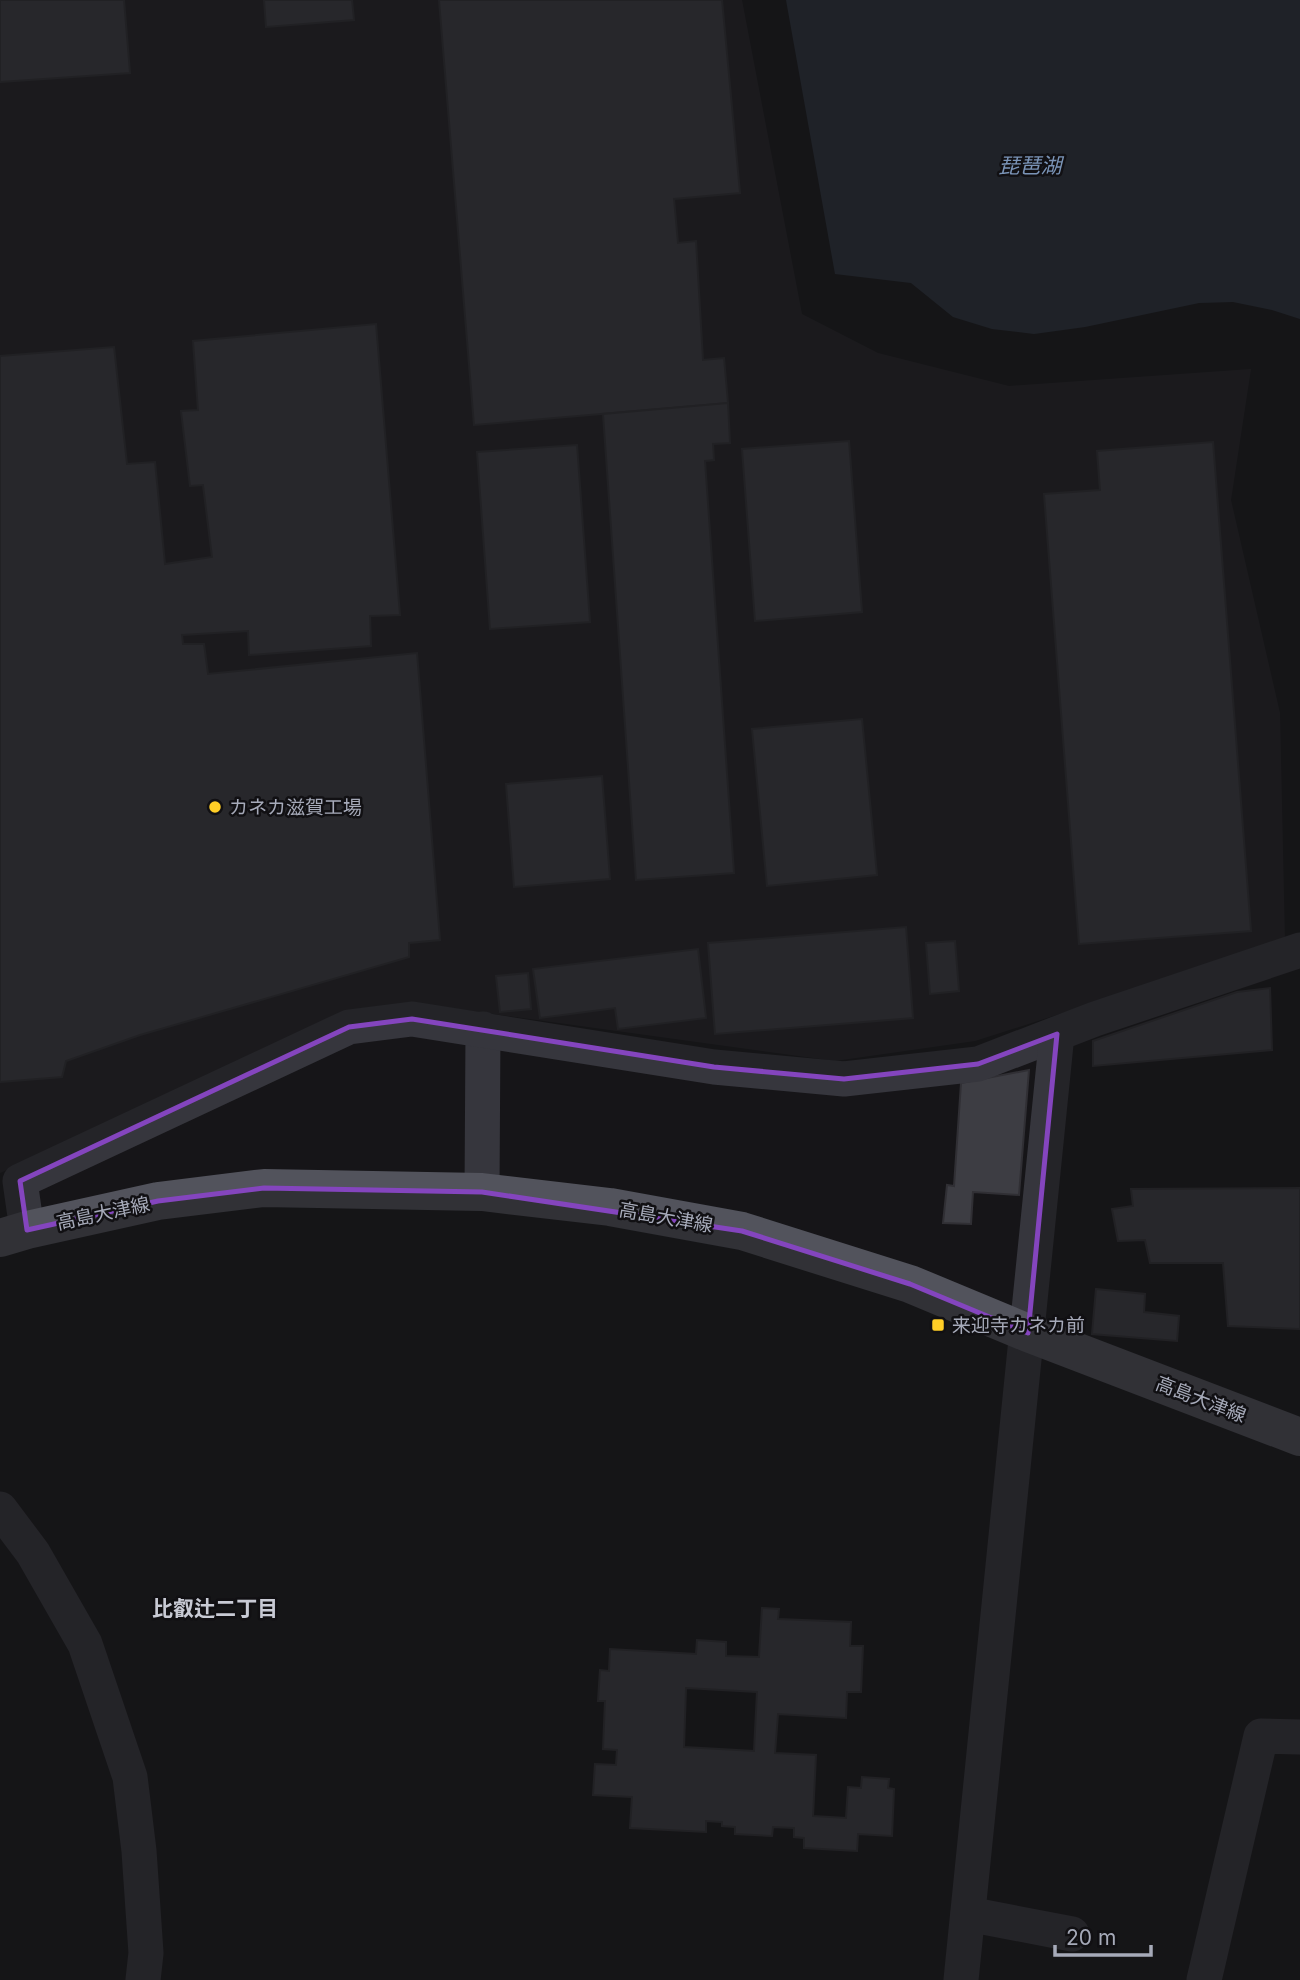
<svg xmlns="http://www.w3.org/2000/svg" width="1300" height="1980" font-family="Inter,'Noto Sans JP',sans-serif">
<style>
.built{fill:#222125}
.water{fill:#2a323d}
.building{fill:#3d3d43;stroke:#302f34;stroke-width:2;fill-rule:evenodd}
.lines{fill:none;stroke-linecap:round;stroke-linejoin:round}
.minor{stroke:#36363d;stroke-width:35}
.major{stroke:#52535c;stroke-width:38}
.marked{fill:none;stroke:#8445be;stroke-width:5;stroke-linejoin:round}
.poi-dot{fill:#ffce26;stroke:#111013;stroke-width:2.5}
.labels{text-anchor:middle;stroke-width:5;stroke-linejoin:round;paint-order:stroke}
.poi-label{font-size:19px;fill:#a6aab9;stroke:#111013;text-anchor:start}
.street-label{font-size:19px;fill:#a6aab9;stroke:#111013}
.water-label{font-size:21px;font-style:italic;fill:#7a94b7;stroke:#111013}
.neighbourhood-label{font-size:21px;font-weight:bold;fill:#c8cad4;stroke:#111013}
</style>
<rect width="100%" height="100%" fill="#161518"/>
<polygon class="built" points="0,0 742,0 802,314 878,353 1009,386 1251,369 1231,500 1280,713 1285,942 975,1041 835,1061 435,1006 359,1013 0,1173"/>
<polygon class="water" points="786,0 1300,0 1300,319 1272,310 1233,302 1199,303 1085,327 1034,334 992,329 953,317 911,283 835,274"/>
<g class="building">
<polygon points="0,0 124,0 130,73 0,82"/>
<polygon points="264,0 352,0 354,20 266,27"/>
<polygon points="439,0 722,0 740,193 674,199 678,243 696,241 703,360 724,358 728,403 474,425"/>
<polygon points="376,324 400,615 370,616 371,646 249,655 248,631 182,635 183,644 204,644 208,674 417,653 440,940 409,943 409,957 140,1035 66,1061 62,1077 0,1082 0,356 114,347 127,464 155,462 165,564 212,557 203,485 190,486 181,411 198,410 193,341"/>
<polygon points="728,403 730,443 713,444 714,460 705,461 734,873 636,880 603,414"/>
<polygon points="849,441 862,612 755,621 742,449"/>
<polygon points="1213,442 1251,931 1079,944 1044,494 1100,490 1097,451"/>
<polygon points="577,445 590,622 490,629 477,452"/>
<polygon points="862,719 877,875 767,886 752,729"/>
<polygon points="602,776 610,879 514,887 506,784"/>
<polygon points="906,927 913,1018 715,1034 708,943"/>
<polygon points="955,941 959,991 930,994 926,943"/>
<polygon points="698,949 706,1018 618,1029 615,1008 540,1018 533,969"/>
<polygon points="528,973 531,1009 500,1012 496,976"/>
<polygon points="1270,988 1272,1050 1093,1066 1093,1041 1237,992"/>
<polygon points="1029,1070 1019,1195 973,1192 971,1224 943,1223 947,1185 954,1186 961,1083"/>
<polygon points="1300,1188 1300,1329 1228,1326 1223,1263 1150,1263 1145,1240 1118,1241 1112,1209 1133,1206 1131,1189"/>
<polygon points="1096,1289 1145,1294 1144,1312 1179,1316 1177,1341 1092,1334"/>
<path d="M762,1608L779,1609L778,1619L851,1622L850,1646H863L861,1692H847L846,1718L778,1714L775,1753L816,1755L813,1816L846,1818L848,1787L861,1788L862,1777L889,1779L888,1788L894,1789L892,1836L858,1834L857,1851L804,1848V1838L794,1837V1828L773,1827L772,1836L735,1834V1827L722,1826V1822L706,1821V1832L630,1828L632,1797L593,1795L595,1764L616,1765L617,1750L603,1749L605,1701H598L600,1670L609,1671L610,1649L696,1654L697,1640L726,1642V1656L759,1657ZM686,1688L757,1692L754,1751L684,1747Z"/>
</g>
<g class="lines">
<g class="minor">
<polyline points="482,1192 483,1029"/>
<polyline points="27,1230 20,1181 349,1027 412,1019 714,1067 844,1079 978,1064 1095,1019 1300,950"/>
<polyline points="0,1509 33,1553 85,1644 130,1777 139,1851 146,1953 143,1980"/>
<polyline points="968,1914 1072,1934"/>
<polyline points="961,1980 1057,1034"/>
<polyline points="1204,1980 1261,1736 1300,1737"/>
</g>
<polyline class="major" points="0,1238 27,1230 158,1201 264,1188 482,1192 610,1207 742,1231 910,1284 1028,1333 1300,1437"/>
</g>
<path d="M0 0H1300V1980H0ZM412,1019L714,1067L844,1079L978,1064L1057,1034L1028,1333L910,1284L742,1231L482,1192L264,1188L158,1201L27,1230L20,1181L349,1027Z" fill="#161518" fill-opacity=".55" fill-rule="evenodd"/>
<path class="marked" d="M412,1019L714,1067L844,1079L978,1064L1057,1034L1028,1333L910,1284L742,1231L482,1192L264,1188L158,1201L27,1230L20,1181L349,1027Z"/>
<g class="poi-dot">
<circle cx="215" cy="807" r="7"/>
<rect x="931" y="1318" width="14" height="14" rx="3.5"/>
</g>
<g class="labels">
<g class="poi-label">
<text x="229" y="814">カネカ滋賀工場</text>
<text x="952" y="1332">来迎寺カネカ前</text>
</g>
<g class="street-label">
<text transform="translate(103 1213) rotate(-12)" y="7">高島大津線</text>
<text transform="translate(666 1217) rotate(10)" y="7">高島大津線</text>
<text transform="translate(1201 1399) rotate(21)" y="7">高島大津線</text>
</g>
<g class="water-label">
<text x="1030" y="173">琵琶湖</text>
</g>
<g class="neighbourhood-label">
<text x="215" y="1616">比叡辻二丁目</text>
</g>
</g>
<path d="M1055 1945v10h96v-10" fill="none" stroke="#a6aab9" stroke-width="3.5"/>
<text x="1066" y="1945" font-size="21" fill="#a6aab9" stroke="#111013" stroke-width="5" paint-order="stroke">20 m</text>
</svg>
